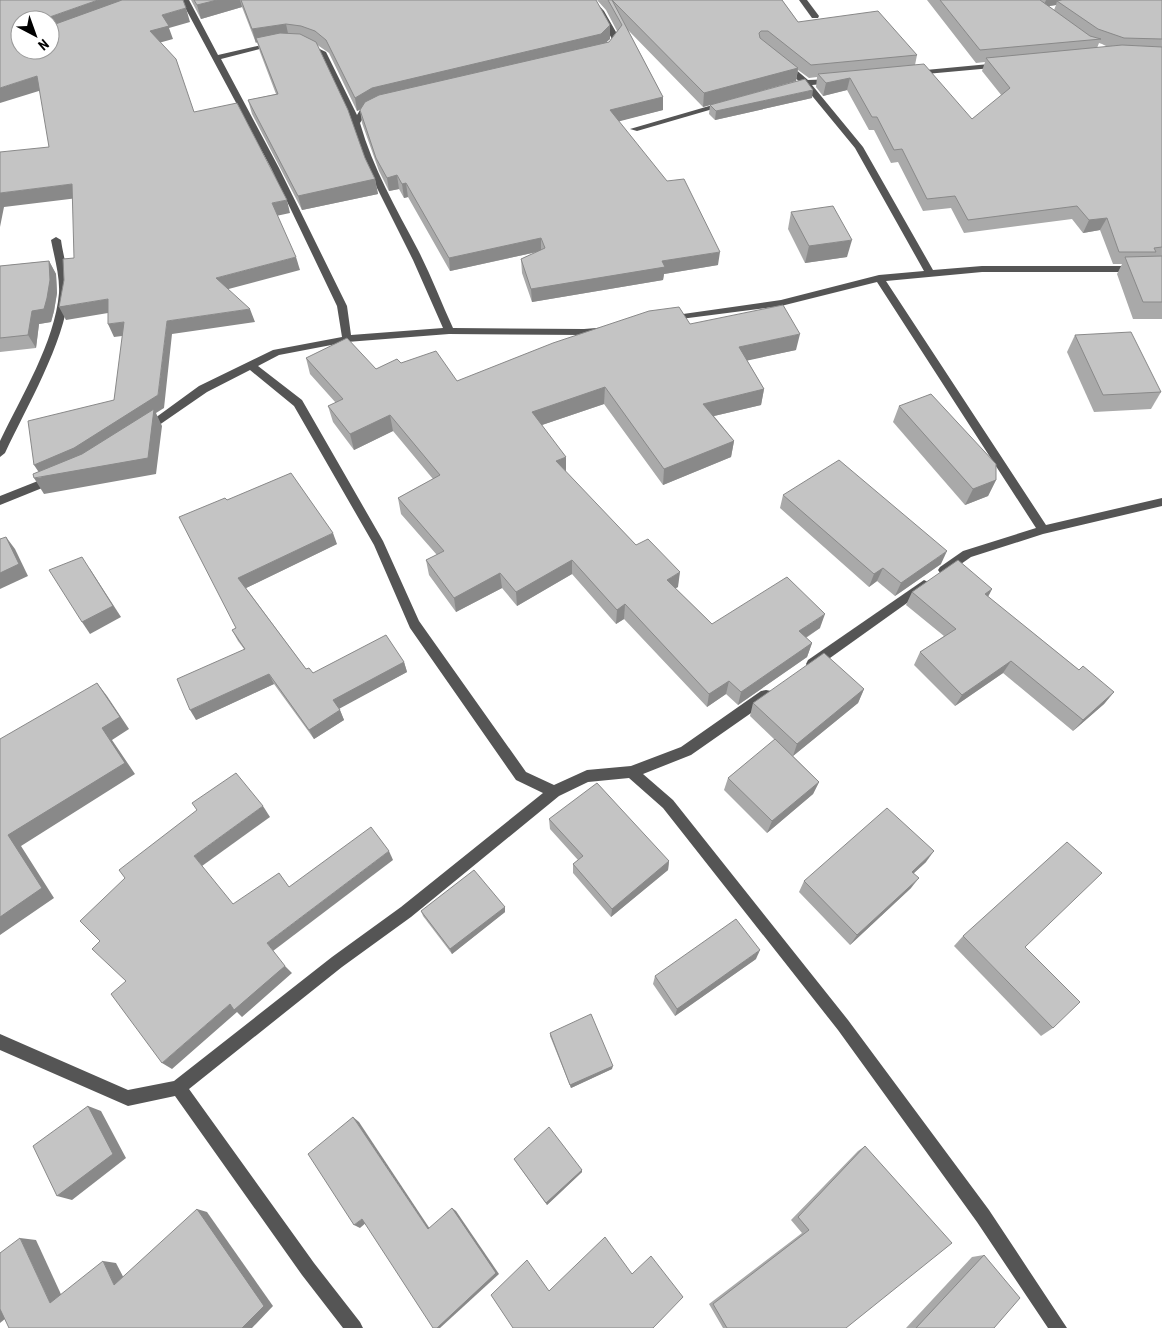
<svg xmlns="http://www.w3.org/2000/svg" width="1162" height="1328" font-family="'Roboto Condensed',sans-serif">
<style>
.lines{fill:none;stroke-linecap:round;stroke-linejoin:round}
.minor{fill:#555;fill-rule:evenodd}
.wall{fill:#a9a9a9;fill-rule:evenodd}
.shaded-wall{fill:#898989}
.building{fill:#c4c4c4;stroke:#898989}
</style>
<rect width="100%" height="100%" fill="#fff"/>
<g class="lines">
<g class="minor">
<path d="M181,0H189L218,55L275,42L279,44L221,59L279,168L347,306L351,335L443,328L413,260L369,172L352,123L320,55L302,46L301,44L305,42L326,52L357,115L360,110L372,104L379,106L366,114L360,123C373,169 396,208 418,250C431,275 441,302 453,328L584,329L609,327V331L584,335L449,334L347,342L279,355L258,366L302,400L383,541L419,621L526,772L554,785L587,770L631,766L681,747L761,691L766,690L771,691L772,695L771,699L691,755L643,774L673,800L848,1020L989,1210L1067,1328H1048L977,1222L838,1030L663,808L629,778L588,782L559,796L411,917L342,967L189,1089L314,1263L360,1322L363,1328H343L302,1275L175,1096L128,1106L0,1050V1034L128,1090L174,1081L332,957L401,907L543,793L516,780L410,628L374,545L294,406L250,370L207,392L149,432H141L140,429L199,386L273,350L342,337L337,306L271,168Z"/>
<polygon points="586,0 594,0 604,11 620,39 610,51 603,49 612,39 597,12"/>
<polygon points="799,0 807,0 819,16 818,18 812,18"/>
<polygon points="781,62 787,62 808,80 836,79 837,81 833,83 812,85 863,147 933,270 982,266 1149,266 1162,264 1162,270 1149,272 982,272 886,281 1046,525 1162,498 1162,506 1043,534 971,557 948,573 940,573 938,570 940,567 963,551 1036,528 877,282 781,306 665,321 664,319 669,316 781,300 879,275 924,271 855,148 804,86 788,89 788,85 800,82 781,66"/>
<polygon points="1000,63 1003,63 1003,67 915,75 911,73 915,71"/>
<polygon points="723,102 730,104 637,131 630,129"/>
<path d="M56,237L61,240C63,256 70,277 69,293C64,344 27,406 5,453L0,457V441C21,397 55,342 59,293C60,276 54,256 51,240Z"/>
<polygon points="53,475 59,479 57,482 0,505 0,496"/>
<polygon points="924,580 928,582 930,585 928,588 816,668 812,669 808,668 806,664 808,660"/>
</g>
</g>
<g class="wall">
<path d="M191,0H596L610,39L606,42H609L617,31L606,10L597,0H782L798,22L917,55L915,65L972,119L1002,96L982,71L985,62L976,63L927,0H1162V319H1133L1117,274L1122,264H1113L1100,230L1083,233L1072,219L964,233L951,208L923,211L898,162L891,163L874,130H869L847,90L823,96L816,87L817,77L809,78L798,70L796,81L711,105L812,98L715,120L709,114L710,105L703,107L628,30L663,97V110L618,121L718,265L664,274L663,280L532,302L522,273L521,259L537,252L450,271L408,197L404,198L399,189L389,191L379,171L362,123L360,110L357,111L329,53L316,44L365,158L375,179L378,194L302,210L252,114L248,100L276,94L260,52L257,42L256,43L242,7L201,19ZM1056,5L1054,10L1049,6ZM1099,43L1102,44L1108,47L1097,48Z"/>
<polygon points="791,212 847,257 805,263 788,229"/>
<polygon points="49,261 56,274 57,293 54,311 51,322 39,324 36,348 0,352 0,266"/>
<polygon points="690,324 796,350 747,360 764,389 761,405 714,416 734,441 731,457 663,485 604,404 542,425 566,473 636,545 678,587 675,588 712,624 820,628 806,638 812,643 807,657 738,705 726,694 707,707 624,619 616,624 572,574 517,606 502,588 456,612 429,575 426,560 437,555 401,514 398,498 433,479 393,431 354,450 333,422 328,406 336,403 310,374 306,358 376,369 401,363 457,381"/>
<polygon points="1075,335 1161,392 1151,409 1094,412 1067,352"/>
<polygon points="899,406 996,480 988,496 965,505 893,422"/>
<polygon points="783,495 941,564 895,596 877,581 869,587 780,508"/>
<polygon points="227,500 337,544 246,588 306,669 313,673 404,662 407,672 339,708 344,720 314,739 274,684 196,720 244,649 238,641 232,630 236,628"/>
<polygon points="992,589 988,597 1079,670 1114,692 1104,704 1073,731 1003,673 955,706 914,665 920,652 944,636 906,605 912,592"/>
<polygon points="864,689 858,703 793,756 819,782 813,794 767,833 724,790 728,778 775,740 750,716 753,703"/>
<polygon points="549,819 669,861 668,870 611,917 573,873 573,864 578,860 550,829"/>
<polygon points="926,862 914,873 911,888 850,945 799,892 804,881"/>
<polygon points="505,907 505,912 452,954 423,916 421,911"/>
<polygon points="963,936 1053,1028 1041,1036 954,946"/>
<polygon points="756,959 675,1016 653,984 655,976"/>
<polygon points="550,1033 612,1069 571,1088 550,1036"/>
<polygon points="865,1146 846,1328 723,1328 709,1304 802,1233 791,1220 858,1151"/>
<polygon points="514,1159 582,1170 582,1172 547,1205"/>
<polygon points="984,1255 994,1328 906,1328 972,1257"/>
</g>
<g class="shaded-wall">
<polygon points="98,0 140,0 50,32 50,20 44,20 44,19"/>
<polygon points="217,0 240,0 242,7 201,19 197,5"/>
<polygon points="1046,0 1087,0 1057,1 1056,5 1043,7"/>
<polygon points="186,8 190,22 169,28 173,39 155,44 150,31 162,15"/>
<polygon points="286,24 289,38 256,38 257,42 256,43 252,29"/>
<polygon points="610,25 610,39 601,47 375,101 357,111 355,98 372,88"/>
<polygon points="798,68 796,81 703,107 704,93"/>
<polygon points="37,76 42,90 0,103 0,88"/>
<polygon points="850,78 847,90 823,96 826,83"/>
<polygon points="813,90 812,98 715,120 716,111"/>
<polygon points="663,97 663,110 609,124 610,110"/>
<polygon points="397,175 399,189 389,191 387,178"/>
<polygon points="375,179 378,194 302,210 298,196"/>
<polygon points="406,183 408,197 404,198 402,184"/>
<polygon points="72,184 78,198 4,207 0,227 0,193"/>
<polygon points="287,200 290,213 276,216 272,203"/>
<polygon points="1107,218 1100,230 1083,233 1089,220"/>
<polygon points="541,238 541,251 450,271 449,258"/>
<polygon points="852,240 847,257 805,263 809,246"/>
<polygon points="720,252 718,265 664,274 663,280 532,302 531,289 662,261"/>
<polygon points="296,257 300,270 221,291 216,278"/>
<polygon points="49,261 56,274 57,293 54,311 51,322 39,324 36,348 28,335 32,311"/>
<polygon points="108,299 114,312 66,320 59,307"/>
<polygon points="250,309 255,322 172,334 164,408 156,413 162,426 156,474 44,494 34,478 42,477 34,465 158,395 167,321"/>
<polygon points="124,322 130,335 114,337 108,324"/>
<polygon points="800,334 796,350 736,363 739,347"/>
<polygon points="605,387 604,404 533,428 532,412"/>
<polygon points="764,389 761,405 701,419 703,404"/>
<polygon points="390,415 393,431 354,450 350,434"/>
<polygon points="734,441 731,457 663,485 664,469"/>
<polygon points="566,457 566,473 556,461"/>
<polygon points="996,480 988,496 965,505 973,489"/>
<polygon points="333,533 337,544 244,589 238,578"/>
<polygon points="6,537 15,549 28,576 0,589 0,573"/>
<polygon points="947,551 941,564 895,596 901,583"/>
<polygon points="572,560 572,574 517,606 516,592"/>
<polygon points="883,568 877,581 869,587 874,574"/>
<polygon points="90,569 121,617 90,634 82,622"/>
<polygon points="680,572 678,587 665,594 667,580"/>
<polygon points="500,573 502,588 456,612 454,598"/>
<polygon points="992,589 985,602 985,594"/>
<polygon points="625,604 624,619 616,624 617,610"/>
<polygon points="825,614 820,628 794,645 799,631"/>
<polygon points="812,643 807,657 738,705 741,692"/>
<polygon points="1011,661 1003,673 955,706 962,695"/>
<polygon points="404,662 407,672 337,710 333,700"/>
<polygon points="269,674 274,684 196,720 190,710"/>
<polygon points="729,681 726,694 707,707 709,694"/>
<polygon points="97,683 107,696 129,729 112,740 135,774 21,846 54,898 0,935 0,917 8,835 102,728"/>
<polygon points="864,689 858,703 793,756 797,744"/>
<polygon points="1114,692 1104,704 1073,731 1083,720"/>
<polygon points="340,710 344,720 314,739 309,730"/>
<polygon points="819,782 813,794 767,833 772,821"/>
<polygon points="263,806 270,817 202,866 194,856"/>
<polygon points="389,851 393,860 273,951 267,943"/>
<polygon points="934,851 926,862 904,882 912,872"/>
<polygon points="669,861 668,870 611,917 612,909"/>
<polygon points="919,878 911,888 850,945 857,935"/>
<polygon points="505,907 505,912 452,954 450,949"/>
<polygon points="760,950 756,959 675,1016 677,1009"/>
<polygon points="285,966 292,973 242,1017 237,1012 172,1069 162,1063 230,1004"/>
<polygon points="613,1066 612,1069 571,1088 570,1085"/>
<polygon points="88,1106 101,1111 126,1158 72,1200 57,1196"/>
<polygon points="353,1117 359,1122 432,1232 428,1229"/>
<polygon points="582,1170 582,1172 547,1205 546,1203"/>
<polygon points="452,1208 456,1211 499,1274 440,1328 437,1328"/>
<polygon points="197,1209 207,1212 273,1306 252,1328 242,1328"/>
<polygon points="362,1219 368,1221 360,1228 354,1225"/>
<polygon points="20,1238 36,1240 65,1303 50,1303"/>
<polygon points="103,1261 116,1263 128,1286 114,1285"/>
<polygon points="0,1309 17,1309 0,1323"/>
</g>
<g class="building">
<polygon points="0,0 98,0 44,19 44,20 20,20 20,50 50,50 50,26 122,0 183,0 186,8 162,15 169,26 150,31 176,59 194,112 237,103 287,200 272,203 296,257 216,278 250,309 167,321 158,395 74,448 34,465 28,421 114,400 124,322 108,324 108,299 59,307 64,280 63,259 74,258 72,184 0,193 0,152 49,147 37,76 0,88"/>
<polygon points="194,0 217,0 197,5"/>
<polygon points="241,0 596,0 610,25 601,34 372,88 355,98 326,40 315,31 301,26 286,24 252,29"/>
<polygon points="608,0 782,0 798,22 878,11 917,55 811,65 768,31 761,31 759,33 760,38 798,68 704,93 612,0 663,97 610,110 667,181 684,179 720,252 662,261 665,267 531,289 521,259 545,248 541,238 449,258 406,183 402,184 397,175 387,178 376,158 360,110 365,102 379,95 609,42 622,25"/>
<polygon points="940,0 1040,0 1090,36 1101,39 980,50"/>
<polygon points="1062,0 1162,0 1162,39 1124,38 1098,29 1057,1"/>
<polygon points="280,33 300,34 316,42 348,110 365,158 375,179 298,196 248,100 278,94 256,38"/>
<polygon points="1122,45 1162,47 1162,247 1154,248 1156,252 1119,252 1107,218 1089,220 1077,206 968,220 955,196 927,199 902,149 894,150 877,117 872,117 850,78 826,83 818,74 924,64 972,119 1010,88 986,58"/>
<polygon points="805,79 813,90 716,111 710,105"/>
<polygon points="833,206 852,240 809,246 791,212"/>
<polygon points="1162,256 1162,302 1143,302 1125,257"/>
<polygon points="49,261 50,280 47,298 44,309 32,311 28,335 0,338 0,266"/>
<polygon points="783,305 800,334 739,347 764,389 703,404 734,441 664,469 605,387 532,412 566,457 556,461 636,545 648,539 680,572 667,580 712,624 787,577 825,614 799,631 812,643 741,692 729,681 709,694 625,604 617,610 572,560 516,592 500,573 454,598 426,560 444,551 398,498 440,475 390,415 350,434 328,406 343,399 306,358 347,338 376,369 397,359 401,363 436,351 457,381 553,343 649,311 679,307 690,324"/>
<polygon points="1131,332 1161,392 1103,395 1075,335"/>
<polygon points="931,394 996,464 996,480 973,489 899,406"/>
<polygon points="154,409 148,458 34,478 33,474 82,454"/>
<polygon points="839,460 947,551 901,583 883,568 874,574 783,495"/>
<polygon points="291,473 333,533 238,578 306,669 309,668 313,673 386,635 404,662 333,700 340,710 309,730 269,674 190,710 177,679 245,649 232,630 236,628 179,517 225,498 227,500"/>
<polygon points="6,537 19,564 0,573 0,539"/>
<polygon points="82,557 113,606 82,622 49,570"/>
<polygon points="958,560 992,589 985,594 1079,670 1083,666 1114,692 1083,720 1011,661 962,695 920,652 956,629 912,592"/>
<polygon points="824,653 864,689 797,744 753,703"/>
<polygon points="97,683 120,717 102,728 125,763 8,835 42,888 0,917 0,739"/>
<polygon points="775,739 819,782 772,821 728,778"/>
<polygon points="236,773 263,806 194,856 233,904 279,873 289,887 371,827 389,851 267,943 285,966 234,1010 230,1004 162,1063 111,994 126,981 92,949 100,941 80,921 125,878 119,870 197,810 192,803"/>
<polygon points="597,783 669,861 612,909 573,864 583,856 549,819"/>
<polygon points="887,808 934,851 912,872 919,878 857,935 804,881"/>
<polygon points="1067,842 1102,873 1025,947 1080,1002 1053,1028 963,936"/>
<polygon points="474,870 505,907 450,949 421,911"/>
<polygon points="736,919 760,950 677,1009 655,976"/>
<polygon points="591,1014 613,1066 570,1085 550,1033"/>
<polygon points="88,1106 113,1154 57,1196 33,1146"/>
<polygon points="353,1117 428,1229 452,1208 496,1273 437,1328 433,1328 362,1219 354,1225 308,1154"/>
<polygon points="549,1127 582,1170 546,1203 514,1159"/>
<polygon points="865,1146 952,1243 846,1328 727,1328 713,1304 809,1230 798,1217"/>
<polygon points="197,1209 264,1306 242,1328 9,1328 0,1309 0,1253 20,1238 50,1303 103,1261 114,1285"/>
<polygon points="605,1237 632,1274 651,1256 683,1297 653,1328 513,1328 491,1295 527,1260 549,1291"/>
<polygon points="984,1255 1020,1298 994,1328 916,1328"/>
</g>
<g transform="translate(35 35) rotate(139)"><circle r="24" fill="#ffffff" stroke="#999999"/>
<path d="M0-4L9 19L0 12L-9 19Z" fill="#000000"/>
<text y="-8" font-size="14" font-weight="bold" text-anchor="middle" fill="#000000">N</text>
</g>
</svg>
